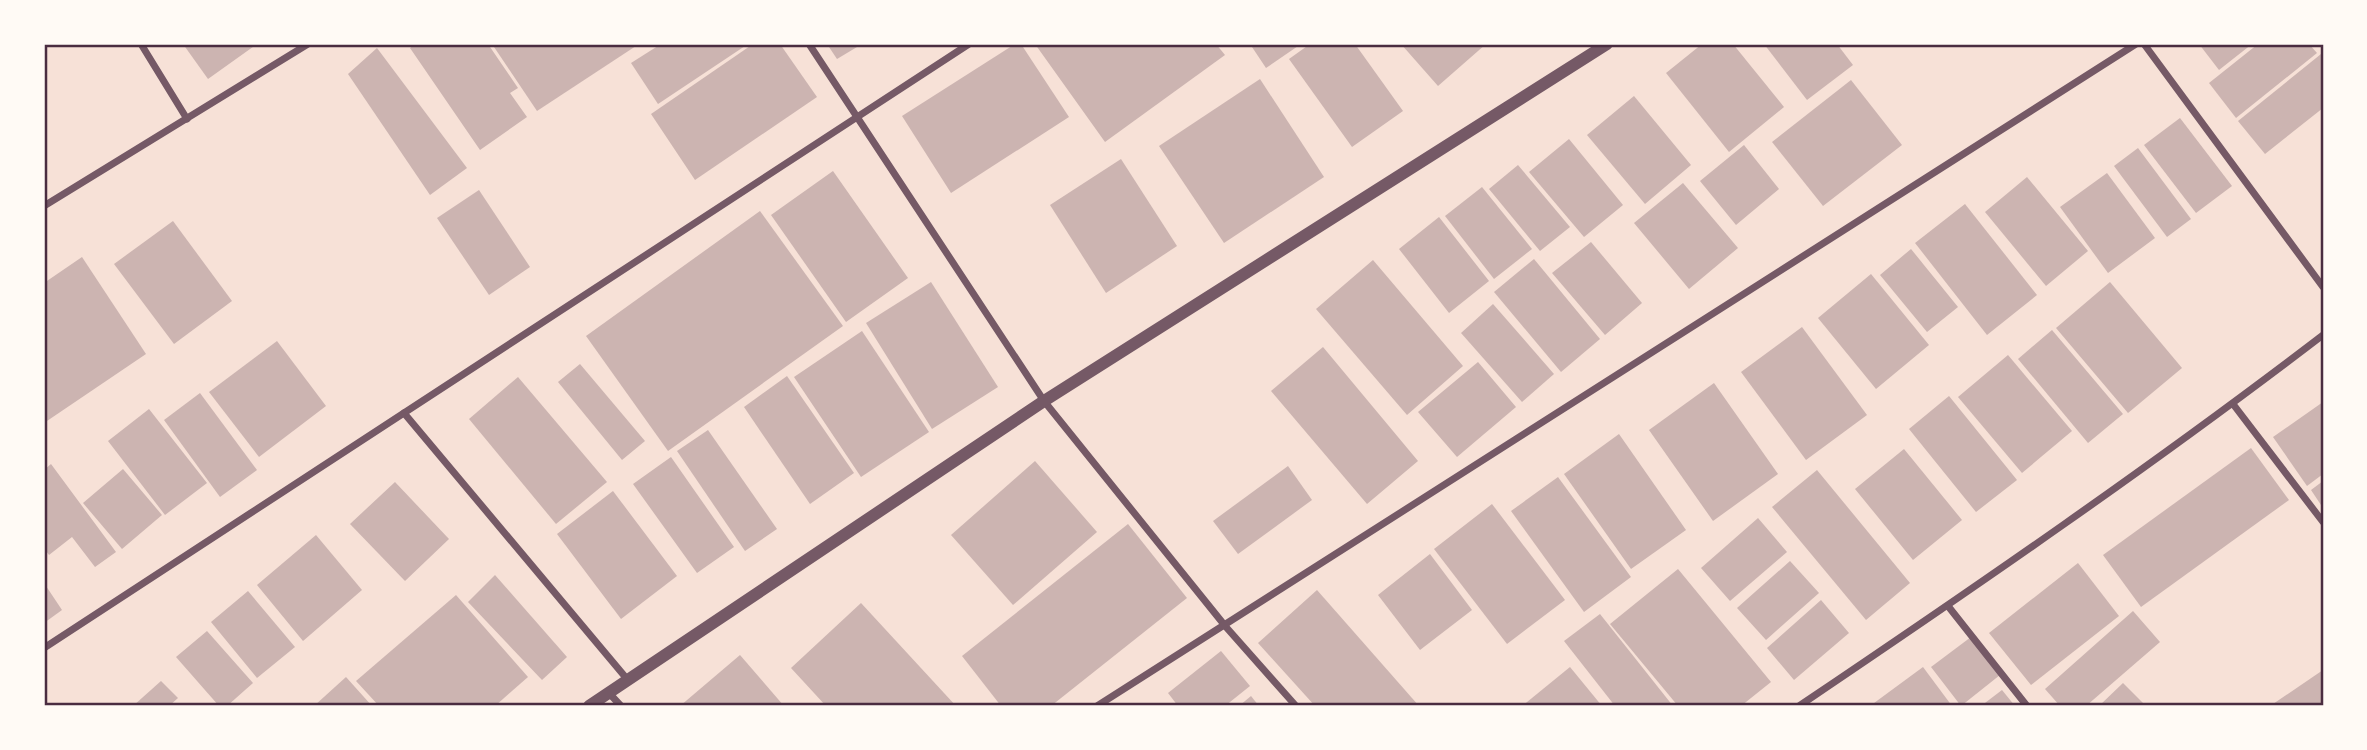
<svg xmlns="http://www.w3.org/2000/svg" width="2367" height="750" font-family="Figtree,sans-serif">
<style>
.building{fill:#ccb4b1}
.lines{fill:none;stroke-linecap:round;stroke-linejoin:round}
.minor{stroke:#755966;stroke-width:7}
.tertiary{stroke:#755966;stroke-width:12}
.neatline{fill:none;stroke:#4a2c40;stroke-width:2.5}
</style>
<rect width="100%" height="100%" fill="#f7e1d7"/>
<g class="building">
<polygon points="183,44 257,44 208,79"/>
<polygon points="415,44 488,44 518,88 510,93 527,117 480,150 410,48"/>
<polygon points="492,44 639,44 537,111"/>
<polygon points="661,44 748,44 658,104 631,63"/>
<polygon points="753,44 780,44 817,97 695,180 651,114"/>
<polygon points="827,44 862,44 837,59"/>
<polygon points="1015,44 1021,44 1069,117 951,193 902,116"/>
<polygon points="1035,44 1216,44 1225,55 1105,142"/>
<polygon points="1250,44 1301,44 1266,68"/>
<polygon points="1310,44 1355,44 1403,111 1352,147 1289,59"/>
<polygon points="1401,44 1486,44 1438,86"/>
<polygon points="1702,44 1733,44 1784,107 1729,152 1666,73"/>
<polygon points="1764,44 1837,44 1853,65 1807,100"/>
<polygon points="2199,44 2252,44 2219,70"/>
<polygon points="2258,44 2309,44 2317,53 2236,118 2209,83"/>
<polygon points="377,48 467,168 430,195 348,74"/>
<polygon points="2321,54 2323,108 2265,154 2238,121"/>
<polygon points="1260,79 1324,177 1224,243 1159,146"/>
<polygon points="1851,80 1902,145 1823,206 1772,142"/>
<polygon points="1634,96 1691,165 1645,204 1587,135"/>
<polygon points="2180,118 2232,186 2196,213 2144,145"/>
<polygon points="1569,139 1623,205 1584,237 1529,172"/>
<polygon points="1744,145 1779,189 1736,225 1700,181"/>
<polygon points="2138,148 2191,219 2167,237 2114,166"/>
<polygon points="1121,159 1177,246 1106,293 1050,205"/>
<polygon points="1518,165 1570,227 1540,251 1489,189"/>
<polygon points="833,171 908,278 846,322 771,215"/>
<polygon points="2107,173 2155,238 2108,273 2060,207"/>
<polygon points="2027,177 2088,251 2046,286 1985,212"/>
<polygon points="1683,183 1738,248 1689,289 1634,223"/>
<polygon points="1482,187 1532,249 1494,279 1445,216"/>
<polygon points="479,190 530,267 489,295 437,218"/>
<polygon points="1965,204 2037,295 1987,335 1915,243"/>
<polygon points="760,211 843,326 668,451 586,336"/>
<polygon points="1439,217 1489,281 1449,313 1399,249"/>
<polygon points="173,221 232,301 174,344 114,264"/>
<polygon points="1591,242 1642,303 1605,335 1552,273"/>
<polygon points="1911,249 1958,307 1927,332 1880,275"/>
<polygon points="82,257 146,354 44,423 44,283"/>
<polygon points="1534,259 1600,339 1561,372 1494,292"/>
<polygon points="1373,260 1463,366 1407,415 1316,309"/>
<polygon points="1871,274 1929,345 1876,389 1818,318"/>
<polygon points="931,282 998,387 932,429 866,323"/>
<polygon points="2110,282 2182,368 2128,413 2056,328"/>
<polygon points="1493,304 1554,374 1522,402 1461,333"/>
<polygon points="1802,327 1867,415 1806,460 1741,372"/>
<polygon points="2052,330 2123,414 2088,443 2018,359"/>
<polygon points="862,331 929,432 861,477 794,377"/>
<polygon points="277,341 326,406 259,457 209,392"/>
<polygon points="1323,347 1418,461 1367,504 1271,391"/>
<polygon points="2008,355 2072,431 2022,473 1958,397"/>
<polygon points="1478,362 1516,407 1457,457 1418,412"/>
<polygon points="580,364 645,441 622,460 558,382"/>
<polygon points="787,376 854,473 810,504 744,407"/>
<polygon points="518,377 607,482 556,524 469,419"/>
<polygon points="1714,383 1778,474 1713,521 1649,430"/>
<polygon points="200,393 257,470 220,497 164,420"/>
<polygon points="1949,396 2017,480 1976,512 1909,429"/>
<polygon points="2323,402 2323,474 2307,486 2273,437"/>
<polygon points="149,409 207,483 165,515 108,441"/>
<polygon points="708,430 777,529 745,551 677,451"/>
<polygon points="1619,434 1686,530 1631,569 1564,474"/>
<polygon points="2251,448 2289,500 2141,607 2103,555"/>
<polygon points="1904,449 1962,520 1913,560 1855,489"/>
<polygon points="671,457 734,547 697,573 633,484"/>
<polygon points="1035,461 1097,532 1013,605 951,535"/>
<polygon points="51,464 116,552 95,567 72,537 49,555 44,548 44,470"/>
<polygon points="1288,466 1312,500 1238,554 1213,521"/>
<polygon points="123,469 162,515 122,549 83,503"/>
<polygon points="1817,470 1910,583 1866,620 1772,507"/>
<polygon points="1558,477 1631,577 1584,612 1511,511"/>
<polygon points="2323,481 2323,508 2311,490"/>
<polygon points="395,482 449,539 405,581 350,524"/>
<polygon points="613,491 677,576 621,619 557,534"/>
<polygon points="1492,504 1565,600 1507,644 1434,549"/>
<polygon points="1758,518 1787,552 1730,601 1701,568"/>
<polygon points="1128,524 1187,598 1051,706 1001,706 962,656"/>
<polygon points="316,535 362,590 303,641 257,585"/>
<polygon points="1430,554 1472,610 1420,650 1378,595"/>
<polygon points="1790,561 1819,593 1766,640 1737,608"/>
<polygon points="2078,563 2119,616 2031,685 1989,633"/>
<polygon points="1678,569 1771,682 1741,706 1678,706 1610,624"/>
<polygon points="495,575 567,657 542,680 468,602"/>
<polygon points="44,583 62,610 44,623"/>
<polygon points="1317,590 1419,706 1315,706 1258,643"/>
<polygon points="248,591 295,647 257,678 211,622"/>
<polygon points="456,595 528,677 495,706 379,706 356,681"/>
<polygon points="1821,600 1849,633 1794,680 1767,648"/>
<polygon points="861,603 956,706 826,706 791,668"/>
<polygon points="2133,611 2160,642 2086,706 2060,706 2045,689"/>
<polygon points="1600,614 1673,706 1615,706 1564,641"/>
<polygon points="207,631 253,683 227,706 219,706 176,657"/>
<polygon points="1971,637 2000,675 1961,706 1931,667"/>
<polygon points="1221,651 1250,686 1225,706 1178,706 1168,693"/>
<polygon points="740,655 784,706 680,706"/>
<polygon points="1570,667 1602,706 1522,706"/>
<polygon points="1923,667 1952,706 1870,706"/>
<polygon points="2323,670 2323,706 2270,706"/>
<polygon points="346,677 372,706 314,706"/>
<polygon points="161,681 178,698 169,706 133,706"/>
<polygon points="2123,683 2146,706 2099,706"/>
<polygon points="2002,690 2015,706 1981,706"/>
<polygon points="1251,696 1259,706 1239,706"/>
</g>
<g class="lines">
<g class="minor">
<polyline points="141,44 187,119"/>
<polyline points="809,44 1044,401 1226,627 1296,706"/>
<polyline points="2144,44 2323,287"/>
<polyline points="44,206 308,44"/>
<polyline points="2233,404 2323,522"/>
<polyline points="404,413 627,679"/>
<polyline points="1948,606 2027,706"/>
<polyline points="44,648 969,44"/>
<polyline points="608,692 621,706"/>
<polyline points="1097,706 2136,44"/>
<path d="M1799,706C1977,586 2153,465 2323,335"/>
</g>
<polyline class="tertiary" points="589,706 1044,401 1607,44"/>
</g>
<rect width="2367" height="750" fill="none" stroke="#fffaf5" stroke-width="91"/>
<rect x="46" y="46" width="2276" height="658" class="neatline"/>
</svg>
